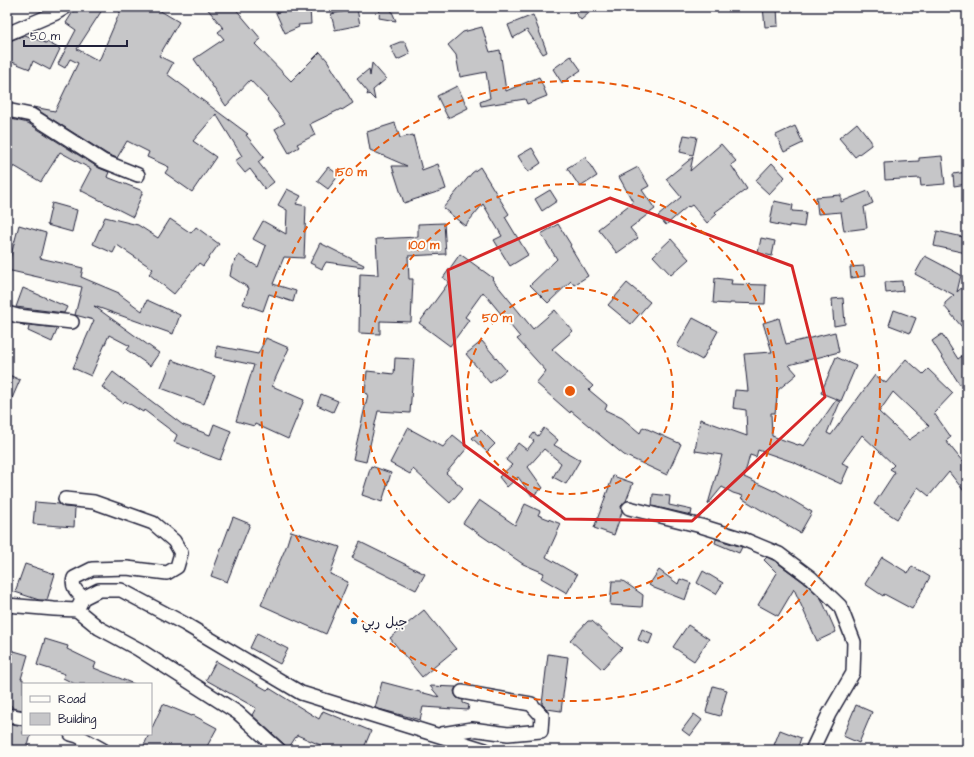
<svg xmlns="http://www.w3.org/2000/svg" width="974" height="757" font-family="'Architects Daughter','Playpen Sans Arabic',sans-serif">
<style>
.building{fill:#c6c6c8;stroke:#22223b;fill-rule:evenodd}
.lines{fill:none;stroke-linecap:round;stroke-linejoin:round}
.minor-casing{stroke:#22223b;stroke-width:16}
.minor{stroke:#fdfcf7;stroke-width:13}
.marked{fill:none;stroke:#d62828;stroke-width:3;stroke-linejoin:round}
.ring{fill:none;stroke:#e8590c;stroke-width:2;stroke-dasharray:7 5}
.poi-dot{fill:#1f6fb2;stroke:#fdfcf7;stroke-width:1.5}
.labels{text-anchor:middle;stroke-width:4;stroke-linejoin:round;paint-order:stroke}
.poi-label{font-size:13px;fill:#22223b;stroke:#fdfcf7;text-anchor:start}
.centre{fill:#e8590c;stroke:#fdfcf7;stroke-width:2}
.ring-label{font-size:12px;text-anchor:middle;font-weight:bold;fill:#e8590c;stroke:#fdfcf7;stroke-width:4;stroke-linejoin:round;paint-order:stroke}
</style>
<rect width="100%" height="100%" fill="#fdfcf7"/>
<filter id="ink" filterUnits="userSpaceOnUse"><feTurbulence type="fractalNoise" baseFrequency=".025" numOctaves="2"/><feDisplacementMap in="SourceGraphic" scale="8" xChannelSelector="R" yChannelSelector="G"/><feConvolveMatrix kernelMatrix="1 2 1 2 8 2 1 2 1" color-interpolation-filters="sRGB"/></filter>
<g filter="url(#ink)">
<g class="building">
<polygon points="76,7 104,7 77,49 99,61 122,7 154,7 179,22 159,56 173,63 167,74 248,134 246,135 264,157 258,162 274,182 265,189 250,169 245,173 235,161 242,156 216,114 193,141 216,157 192,192 165,173 169,167 147,157 149,152 127,141 117,158 107,154 33,107 55,111 78,63 70,59 65,68 58,64 76,30 66,23"/>
<polygon points="206,7 234,7 261,39 255,44 291,81 320,52 327,60 353,103 342,110 341,109 310,124 315,135 297,144 299,147 289,153 275,129 285,123 267,100 268,99 250,80 226,106 194,59 224,39 218,32 223,28"/>
<polygon points="380,7 390,7 396,21 379,18"/>
<polygon points="570,7 596,7 581,20"/>
<polygon points="763,7 777,7 778,26 765,27"/>
<polygon points="310,9 311,24 298,25 299,27 285,33 276,13 284,10"/>
<polygon points="357,9 360,25 335,30 331,14"/>
<polygon points="533,15 547,52 543,54 527,30 513,38 508,25"/>
<polygon points="482,27 490,52 500,50 506,91 539,77 547,96 527,104 525,99 481,106 480,102 490,98 486,72 460,77 456,55 448,45 463,32"/>
<polygon points="25,35 46,43 47,42 60,49 50,70 33,61 30,69 7,60 7,42"/>
<polygon points="400,42 405,42 410,54 397,60 390,46"/>
<polygon points="571,56 581,70 562,83 553,69"/>
<polygon points="372,63 386,79 373,90 375,100 369,94 367,95 368,92 357,79 369,69 370,76"/>
<polygon points="457,86 468,108 448,118 437,96"/>
<polygon points="11,119 28,123 99,168 109,172 107,177 143,191 133,217 80,190 91,169 60,152 41,182 14,166 7,177 7,121 11,123"/>
<polygon points="395,123 400,138 413,135 422,170 438,164 446,189 404,203 392,166 407,166 370,150 367,132"/>
<polygon points="857,123 871,141 871,145 855,157 839,138"/>
<polygon points="795,126 803,143 784,152 776,135"/>
<polygon points="684,135 697,137 693,155 680,152"/>
<polygon points="721,144 736,161 731,165 747,189 715,212 717,214 707,223 692,205 689,207 688,206 666,225 658,216 681,197 666,179 693,157 690,171"/>
<polygon points="532,148 541,163 528,172 518,156"/>
<polygon points="942,156 945,184 921,186 920,178 885,180 884,163 919,161 919,158"/>
<polygon points="585,157 597,176 580,187 567,168"/>
<polygon points="772,163 785,177 769,194 755,181"/>
<polygon points="328,167 339,175 328,189 317,181"/>
<polygon points="480,167 509,214 505,217 528,255 510,266 494,240 502,236 483,204 465,226 443,208 472,173"/>
<polygon points="638,167 649,186 642,190 655,209 630,228 638,238 617,253 598,229 633,202 619,177"/>
<polygon points="967,172 967,184 954,186 953,174"/>
<polygon points="287,189 301,196 296,204 306,206 304,258 284,257 273,284 296,291 293,302 269,294 263,311 243,304 249,288 230,276 232,266 239,255 258,267 266,246 253,239 263,221 286,234 287,210 278,205"/>
<polygon points="550,190 557,201 542,211 535,199"/>
<polygon points="868,191 873,203 864,207 867,228 844,231 841,212 818,214 816,197 841,195 841,202"/>
<polygon points="774,201 793,205 792,211 806,212 804,227 789,225 789,227 770,223"/>
<polygon points="52,203 77,210 72,232 47,225"/>
<polygon points="105,217 138,225 158,238 170,219 191,233 196,227 219,244 203,266 199,263 174,294 149,274 153,269 117,245 113,253 93,244"/>
<polygon points="444,223 446,254 408,256 409,279 413,279 411,322 380,321 380,334 359,333 360,274 378,275 376,239 418,237 418,224"/>
<polygon points="558,224 571,245 570,246 588,276 574,285 571,281 548,303 530,285 557,259 541,234"/>
<polygon points="19,225 46,233 40,258 83,268 81,277 119,293 119,294 142,311 147,300 180,315 173,334 94,306 159,353 150,366 127,350 130,346 109,335 91,376 73,368 94,320 75,315 82,287 7,270"/>
<polygon points="937,231 967,238 966,253 934,246"/>
<polygon points="761,238 775,241 772,256 758,253"/>
<polygon points="671,239 689,259 671,275 653,256"/>
<polygon points="320,243 364,265 363,267 326,262 322,269 310,263"/>
<polygon points="460,254 493,278 492,279 533,329 555,310 573,331 552,349 593,386 589,390 607,405 605,410 622,418 640,433 643,427 681,444 667,475 624,455 571,411 570,413 536,383 546,371 517,339 520,337 483,292 465,317 469,320 450,346 419,323 449,282 443,278"/>
<polygon points="925,256 961,275 957,292 967,283 967,333 945,307 945,303 954,295 915,274"/>
<polygon points="864,266 865,276 851,278 850,267"/>
<polygon points="715,278 732,280 731,284 766,285 765,304 730,303 730,304 713,303"/>
<polygon points="902,281 903,291 886,293 885,282"/>
<polygon points="627,283 650,302 631,324 608,305"/>
<polygon points="23,288 67,307 64,313 16,307"/>
<polygon points="843,298 845,324 834,326 832,299"/>
<polygon points="894,310 916,318 910,333 889,325"/>
<polygon points="693,318 718,331 702,360 677,346"/>
<path d="M779,318L786,344L835,332L839,352L789,365L797,374L778,390L775,413H771L772,436L798,445L799,444L804,446L836,400L840,402L827,433L831,435L875,375L886,383L906,359L923,374L928,369L953,393L934,413L951,437L946,441L967,467V495L949,472L929,496L918,487L897,519L874,504L895,472L890,469L894,465L862,435L842,463L849,466L841,484L793,462L758,450L756,457L750,455L744,477L774,491L775,490L812,512L800,533L741,498L743,496L733,493L722,487L708,504L722,455L695,451L700,419L747,436L746,410L733,408L735,390L748,391L744,354L772,352L763,323ZM893,392L929,426L909,440L879,412Z"/>
<polygon points="20,324 58,328 52,342 28,331 29,327"/>
<polygon points="942,334 958,359 962,356 967,364 967,378 960,385 932,341"/>
<polygon points="266,338 289,348 272,386 304,400 288,439 255,424 254,426 236,421 254,365 215,357 217,346 258,354"/>
<polygon points="482,341 506,370 490,383 466,354"/>
<polygon points="836,357 856,366 841,401 821,393"/>
<polygon points="395,358 414,359 410,413 378,411 366,462 353,459 368,394 365,393 367,371 394,374"/>
<polygon points="172,360 215,376 204,404 161,388"/>
<polygon points="113,372 183,425 210,435 214,424 231,431 220,460 174,442 177,435 144,410 143,412 125,401 123,403 102,387"/>
<polygon points="7,374 20,380 7,410"/>
<polygon points="321,394 338,401 333,412 317,405"/>
<polygon points="408,428 443,447 453,435 468,447 446,473 463,488 450,503 413,469 410,474 390,463"/>
<polygon points="544,428 558,440 554,445 580,460 566,484 553,477 561,463 544,449 528,467 543,488 532,496 518,477 507,487 499,477 512,465 506,460 518,443 527,450 534,441 530,438 534,433 538,436"/>
<polygon points="481,430 495,444 487,452 472,438"/>
<polygon points="371,466 391,473 382,502 362,495"/>
<polygon points="613,476 633,483 626,501 621,506 622,512 614,535 594,528"/>
<polygon points="653,494 670,496 669,505 692,510 691,515 652,506"/>
<polygon points="479,500 515,525 525,504 540,511 538,515 561,524 546,557 577,575 567,593 541,578 544,573 523,564 463,523"/>
<polygon points="35,502 59,504 64,507 75,508 74,527 33,524"/>
<polygon points="233,517 250,524 227,582 211,576"/>
<polygon points="291,531 340,547 330,574 348,582 326,634 261,605 286,547"/>
<polygon points="716,539 742,547 739,553 715,543"/>
<polygon points="360,542 425,574 416,590 352,558"/>
<polygon points="767,557 775,561 806,584 821,598 836,632 817,641 794,589 778,616 758,605 777,573 764,560"/>
<polygon points="882,557 908,573 912,566 930,577 912,609 884,594 883,596 865,584"/>
<polygon points="25,564 55,574 47,600 39,600 15,592"/>
<polygon points="659,570 678,584 680,579 691,583 685,600 654,588 649,585"/>
<polygon points="703,571 723,583 716,594 697,583"/>
<polygon points="612,581 623,581 643,595 642,607 610,605"/>
<polygon points="424,610 456,649 422,677 390,638"/>
<polygon points="588,621 592,621 622,648 602,669 570,640"/>
<polygon points="688,625 709,639 694,661 673,647"/>
<polygon points="642,629 653,634 649,644 638,640"/>
<polygon points="257,633 288,649 280,664 250,648"/>
<polygon points="45,639 68,646 67,649 96,663 94,668 134,684 75,684 63,678 65,674 37,665"/>
<polygon points="7,649 28,655 21,679 23,679 23,710 12,708 12,706 7,705"/>
<polygon points="548,654 568,657 561,711 547,709 542,704"/>
<polygon points="216,661 267,690 269,688 319,719 323,711 371,731 363,750 332,750 297,735 288,749 284,744 252,715 256,708 206,680"/>
<polygon points="382,682 439,697 430,686 456,687 454,691 455,695 457,698 463,700 463,703 469,705 468,710 423,707 420,720 375,708"/>
<polygon points="713,686 727,690 720,716 706,712"/>
<polygon points="163,704 192,716 193,715 217,728 205,750 142,750 149,734 151,734 151,730"/>
<polygon points="856,705 872,712 859,743 843,736"/>
<polygon points="694,714 702,720 690,736 682,730"/>
<polygon points="7,723 23,726 23,734 31,734 27,750 7,745"/>
<polygon points="780,730 801,738 797,750 786,750 774,745"/>
</g>
<g class="lines">
<g class="minor-casing">
<g id="minor">
<polyline points="7,34 56,13 66,7"/>
<polyline points="7,110 31,115 103,161 138,175"/>
<polyline points="7,313 18,316 72,322"/>
<path d="M65,499L94,502L153,523L174,541L181,553L177,567L167,573L127,568L92,569L74,578C71,587 77,592 83,598"/>
<polyline points="629,508 701,526 743,539 779,554 811,578 840,606 854,642 853,673 829,714 812,750"/>
<polyline points="7,605 54,609 77,610"/>
<polyline points="7,715 23,718"/>
<polyline points="71,734 78,736 103,750"/>
<polyline points="442,734 472,729 508,734 541,731 542,716 531,704 462,692"/>
<polyline points="279,750 238,713 138,649 99,628 77,610 83,598 99,590 121,590 185,624 301,693 485,750"/>
</g>
</g>
<use href="#minor" class="minor"/>
</g>
</g>
<path class="marked" d="M610,198L792,266L825,397L692,521L565,519L464,445L448,270Z"/>
<g class="ring">
<circle cx="570" cy="391" r="103"/>
<circle cx="570" cy="391" r="207"/>
<circle cx="570" cy="391" r="310"/>
</g>
<circle class="poi-dot" cx="354" cy="621" r="4"/>
<g class="labels">
<g class="poi-label">
<text x="362" y="626">جبل ربي</text>
</g>
</g>
<circle cx="570" cy="391" r="6" class="centre"/>
<g class="ring-label">
<text x="351" y="176">150 m</text>
<text x="424" y="249">100 m</text>
<text x="497" y="322">50 m</text>
</g>
<rect width="974" height="757" fill="none" stroke="#fdfcf7" stroke-width="24"/>
<rect x="12" y="12" width="950" height="733" fill="none" stroke="#22223b" stroke-width="1.5" filter="url(#ink)"/>
<rect x="22" y="683" width="130" height="52" fill="#fdfcf7" stroke="#a5a5ac"/>
<rect x="30" y="696" width="20" height="6" fill="#fdfcf7" stroke="#a5a5ac"/>
<text x="58" y="703" font-size="12" fill="#22223b">Road</text>
<rect x="30" y="713" width="20" height="12" fill="#c6c6c8" stroke="#a5a5ac"/>
<text x="58" y="723" font-size="12" fill="#22223b">Building</text>
<path d="M24 40v6h103v-6" fill="none" stroke="#22223b" stroke-width="2"/>
<text x="30" y="40" font-size="12" fill="#22223b" stroke="#fdfcf7" stroke-width="3" paint-order="stroke">50 m</text>
</svg>
